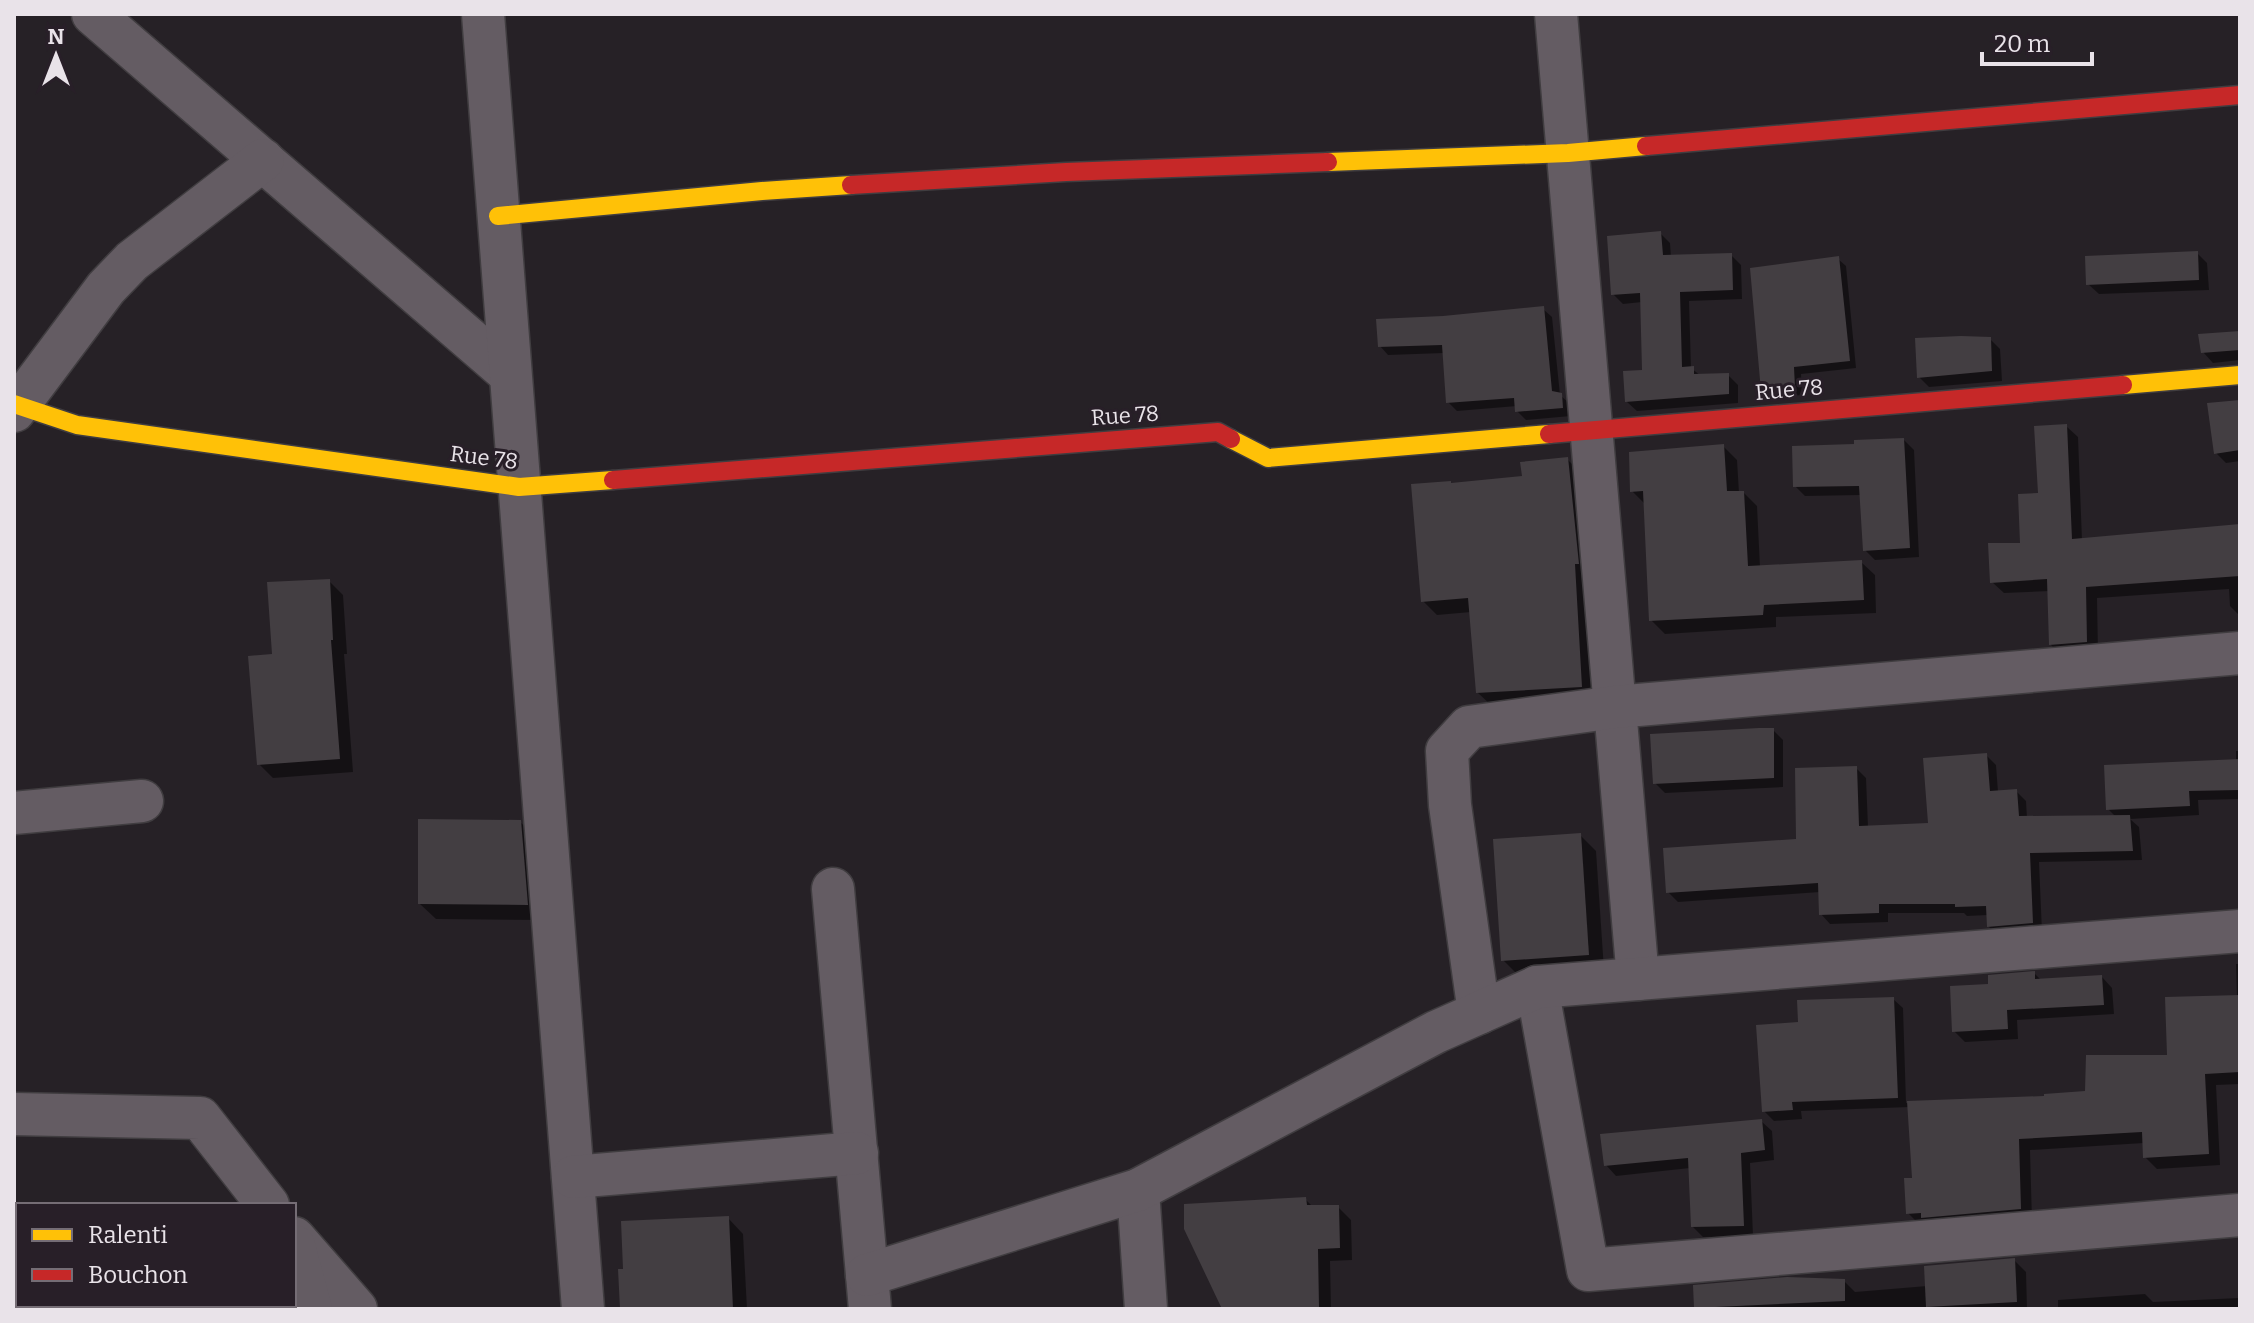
<svg xmlns="http://www.w3.org/2000/svg" width="2254" height="1323" font-family="Bitter,serif">
<style>
.shadow{fill:#0007}
.building{fill:#433e42}
.lines{fill:none;stroke-linecap:round;stroke-linejoin:round}
.street-casing{stroke:#403d40;stroke-width:45}
.slow-casing{stroke:#403d40;stroke-width:21}
.jam-casing{stroke:#403d40;stroke-width:21}
.street{stroke:#645c63;stroke-width:42}
.slow{stroke:#ffc107;stroke-width:18}
.jam{stroke:#c62828;stroke-width:18}
.labels{text-anchor:middle;stroke-width:6;stroke-linejoin:round;paint-order:stroke}
.street-label{font-size:22px;fill:#e9e3e9;stroke:#281f28}
</style>
<rect width="100%" height="100%" fill="#262126"/>
<g class="shadow">
<polygon points="1660,233 1670,243 1671,257 1731,255 1741,265 1742,299 1689,301 1691,368 1701,376 1728,375 1738,385 1738,403 1637,411 1627,402 1644,372 1642,302 1623,304 1613,294"/>
<polygon points="2197,253 2207,263 2209,290 2099,294 2088,284"/>
<polygon points="1838,259 1846,266 1856,368 1801,374 1802,395 1770,398 1762,390"/>
<polygon points="1543,309 1552,317 1560,395 1570,404 1571,416 1526,420 1517,411 1517,406 1457,411 1448,402 1444,353 1388,355 1380,346 1443,318"/>
<polygon points="2240,333 2240,360 2213,363 2203,352"/>
<polygon points="1990,339 2000,349 2002,381 1929,387 1919,377"/>
<polygon points="2240,402 2240,461 2226,463 2216,453"/>
<polygon points="2066,426 2078,437 2082,540 2240,527 2240,616 2230,606 2229,589 2097,598 2098,653 2062,656 2051,645 2050,591 2004,593 1992,582 2022,545"/>
<polygon points="1904,440 1914,450 1919,557 1875,560 1865,550 1861,495 1805,496 1795,486 1856,446"/>
<polygon points="1723,446 1737,460 1739,493 1744,493 1757,506 1760,567 1861,562 1875,575 1876,613 1776,617 1776,627 1665,634 1651,620 1646,505 1632,491"/>
<polygon points="1568,460 1581,473 1595,700 1492,706 1478,693 1471,612 1437,615 1423,601 1452,485 1524,478"/>
<polygon points="329,581 343,595 347,654 344,654 353,772 273,778 259,764 274,656"/>
<polygon points="1773,730 1783,740 1783,787 1665,793 1655,783"/>
<polygon points="2236,751 2240,751 2240,799 2198,800 2199,815 2130,819 2139,827 2142,860 2039,862 2042,932 1998,936 1988,926 1988,915 1967,916 1964,913 1888,913 1888,922 1830,924 1821,914 1820,892 1678,902 1668,892 1798,841 1856,768 1866,778 1868,827 1930,825 1986,755 1996,765 1998,792 2016,791 2026,801 2027,818 2116,817 2108,809 2236,761"/>
<polygon points="520,822 536,837 542,920 436,919 420,904"/>
<polygon points="1580,835 1596,851 1604,970 1519,976 1503,960"/>
<polygon points="2236,964 2240,964 2240,1084 2216,1085 2220,1165 2157,1169 2145,1157 2144,1143 2030,1150 2032,1221 1920,1225 1908,1213 1914,1180 1910,1107 1801,1111 1802,1119 1774,1121 1764,1111 1800,1024 1893,999 1903,1008 1906,1103 2046,1098 2087,1093 2169,1057 2237,997"/>
<polygon points="2034,973 2042,981 2102,977 2112,988 2114,1014 2017,1020 2018,1039 1965,1042 1954,1031 1990,986"/>
<polygon points="1761,1121 1772,1131 1774,1160 1750,1163 1753,1236 1703,1237 1693,1227 1690,1168 1616,1176 1606,1165"/>
<polygon points="1305,1199 1313,1207 1338,1207 1351,1220 1352,1260 1330,1261 1331,1309 1224,1309 1186,1229"/>
<polygon points="728,1218 743,1234 747,1309 622,1309"/>
<rect x="14" y="1237" width="4" height="60"/>
<polygon points="2014,1260 2026,1272 2027,1309 1696,1307 1844,1281 1855,1292 1927,1286"/>
<polygon points="2240,1288 2240,1309 2058,1309 2058,1300 2145,1294 2153,1302 2239,1298"/>
</g>
<g class="building">
<polygon points="1661,231 1663,255 1732,253 1733,290 1680,292 1682,367 1694,366 1694,374 1729,373 1729,394 1625,402 1623,371 1642,370 1640,293 1611,295 1607,236"/>
<polygon points="2198,251 2199,280 2086,285 2085,256"/>
<polygon points="1839,256 1850,361 1794,367 1795,388 1761,391 1750,268"/>
<polygon points="1544,306 1552,391 1562,393 1563,408 1515,412 1514,398 1446,403 1442,345 1378,347 1376,319 1443,316"/>
<polygon points="2240,331 2240,350 2201,353 2198,334"/>
<polygon points="1961,336 1991,337 1992,371 1917,378 1915,338"/>
<polygon points="2240,400 2240,450 2214,454 2207,403"/>
<polygon points="2067,424 2072,539 2240,524 2240,576 2086,587 2087,642 2049,645 2047,579 1990,583 1988,543 2020,543 2018,494 2038,493 2034,426"/>
<polygon points="1904,438 1910,548 1863,551 1859,486 1793,487 1792,446 1854,444 1854,440"/>
<polygon points="1724,444 1727,491 1744,491 1748,566 1862,560 1864,600 1764,605 1763,615 1649,621 1643,491 1630,492 1629,452"/>
<polygon points="1568,457 1579,564 1575,564 1582,687 1476,693 1468,598 1421,602 1411,484 1451,481 1451,483 1522,476 1520,462"/>
<polygon points="330,579 333,640 331,640 340,759 257,765 248,656 272,654 267,582"/>
<polygon points="1759,728 1774,728 1774,778 1653,784 1650,734"/>
<polygon points="1987,753 1990,791 2017,789 2019,816 2130,815 2133,851 2030,853 2033,923 1987,927 1986,906 1955,907 1955,904 1879,904 1879,913 1819,915 1818,883 1666,893 1663,848 1796,839 1795,768 1857,766 1859,826 1928,823 1923,758"/>
<polygon points="2240,759 2240,790 2189,791 2190,806 2106,810 2104,765"/>
<polygon points="418,819 521,820 528,905 418,904"/>
<polygon points="1581,833 1589,955 1501,961 1493,839"/>
<polygon points="2035,971 2035,979 2102,975 2104,1005 2007,1010 2008,1029 1952,1032 1950,986 1988,984 1988,975"/>
<polygon points="2240,995 2240,1072 2205,1074 2209,1154 2143,1158 2142,1132 2019,1139 2021,1209 1921,1218 1921,1213 1906,1214 1904,1178 1912,1178 1907,1101 2044,1096 2044,1094 2085,1091 2086,1055 2167,1055 2165,997"/>
<polygon points="1894,997 1898,1098 1792,1102 1793,1110 1762,1112 1756,1025 1798,1022 1797,1000"/>
<polygon points="1762,1119 1765,1150 1741,1153 1744,1226 1691,1227 1688,1158 1604,1166 1600,1134"/>
<polygon points="1306,1197 1307,1205 1339,1205 1340,1248 1318,1249 1319,1307 1222,1309 1184,1229 1184,1204"/>
<polygon points="729,1216 733,1309 620,1309 618,1269 623,1269 621,1221"/>
<polygon points="2015,1258 2017,1302 1926,1307 1924,1266"/>
<polygon points="1787,1277 1845,1279 1845,1301 1694,1308 1693,1285"/>
</g>
<g class="lines">
<g class="street-casing">
<g id="street">
<polyline points="93,14 510,374"/>
<polyline points="483,14 583,1309"/>
<polyline points="1556,14 1638,979"/>
<polyline points="14,411 106,288 132,261 263,160"/>
<polyline points="14,813 142,801"/>
<polyline points="833,889 870,1309"/>
<polyline points="1537,987 1588,1270 2240,1215"/>
<polyline points="1479,1013 1450,805 1447,751 1469,727 1615,707 2240,653"/>
<polyline points="14,1114 200,1118 268,1205"/>
<polyline points="573,1177 857,1153"/>
<polyline points="1138,1190 1146,1309"/>
<polyline points="294,1238 356,1309"/>
<polyline points="294,1246 311,1309"/>
<polyline points="867,1275 1138,1190 1436,1032 1537,987 2240,931"/>
</g>
</g>
<g class="slow-casing">
<g id="slow">
<polyline points="1328,162 1568,153 1646,146"/>
<polyline points="498,216 762,191 851,185"/>
<polyline points="2123,385 2240,375"/>
<polyline points="14,404 77,425 519,487 613,480"/>
<polyline points="1231,439 1268,458 1549,434"/>
</g>
</g>
<g class="jam-casing">
<g id="jam">
<polyline points="1646,146 2240,95"/>
<polyline points="851,185 1066,172 1328,162"/>
<polyline points="1549,434 2123,385"/>
<polyline points="613,480 1218,432 1231,439"/>
</g>
</g>
<use href="#street" class="street"/>
<use href="#slow" class="slow"/>
<use href="#jam" class="jam"/>
</g>
<g class="labels">
<g class="street-label">
<text transform="translate(1789 389) rotate(-5)" y="8">Rue 78</text>
<text transform="translate(1125 415) rotate(-4)" y="8">Rue 78</text>
<text transform="translate(484 457) rotate(7)" y="8">Rue 78</text>
</g>
</g>
<rect width="2254" height="1323" fill="none" stroke="#e9e3e9" stroke-width="32"/>
<rect x="16" y="1203" width="280" height="104" fill="#281f28" stroke="#756d75" stroke-width="2"/>
<rect x="32" y="1229" width="40" height="12" fill="#ffc107" stroke="#756d75" stroke-width="2"/>
<text x="88" y="1243" font-size="24" fill="#e9e3e9">Ralenti</text>
<rect x="32" y="1269" width="40" height="12" fill="#c62828" stroke="#756d75" stroke-width="2"/>
<text x="88" y="1283" font-size="24" fill="#e9e3e9">Bouchon</text>
<g transform="translate(56 56)" stroke="#281f28" stroke-width="6" paint-order="stroke">
<path d="M0-6L14 30L0 20L-14 30Z" fill="#e9e3e9"/>
<text y="-12" font-size="22" font-weight="bold" text-anchor="middle" fill="#e9e3e9">N</text>
</g>
<path d="M1982 52v12h110v-12" fill="none" stroke="#e9e3e9" stroke-width="4"/>
<text x="1994" y="52" font-size="24" fill="#e9e3e9" stroke="#281f28" stroke-width="6" paint-order="stroke">20 m</text>
</svg>
